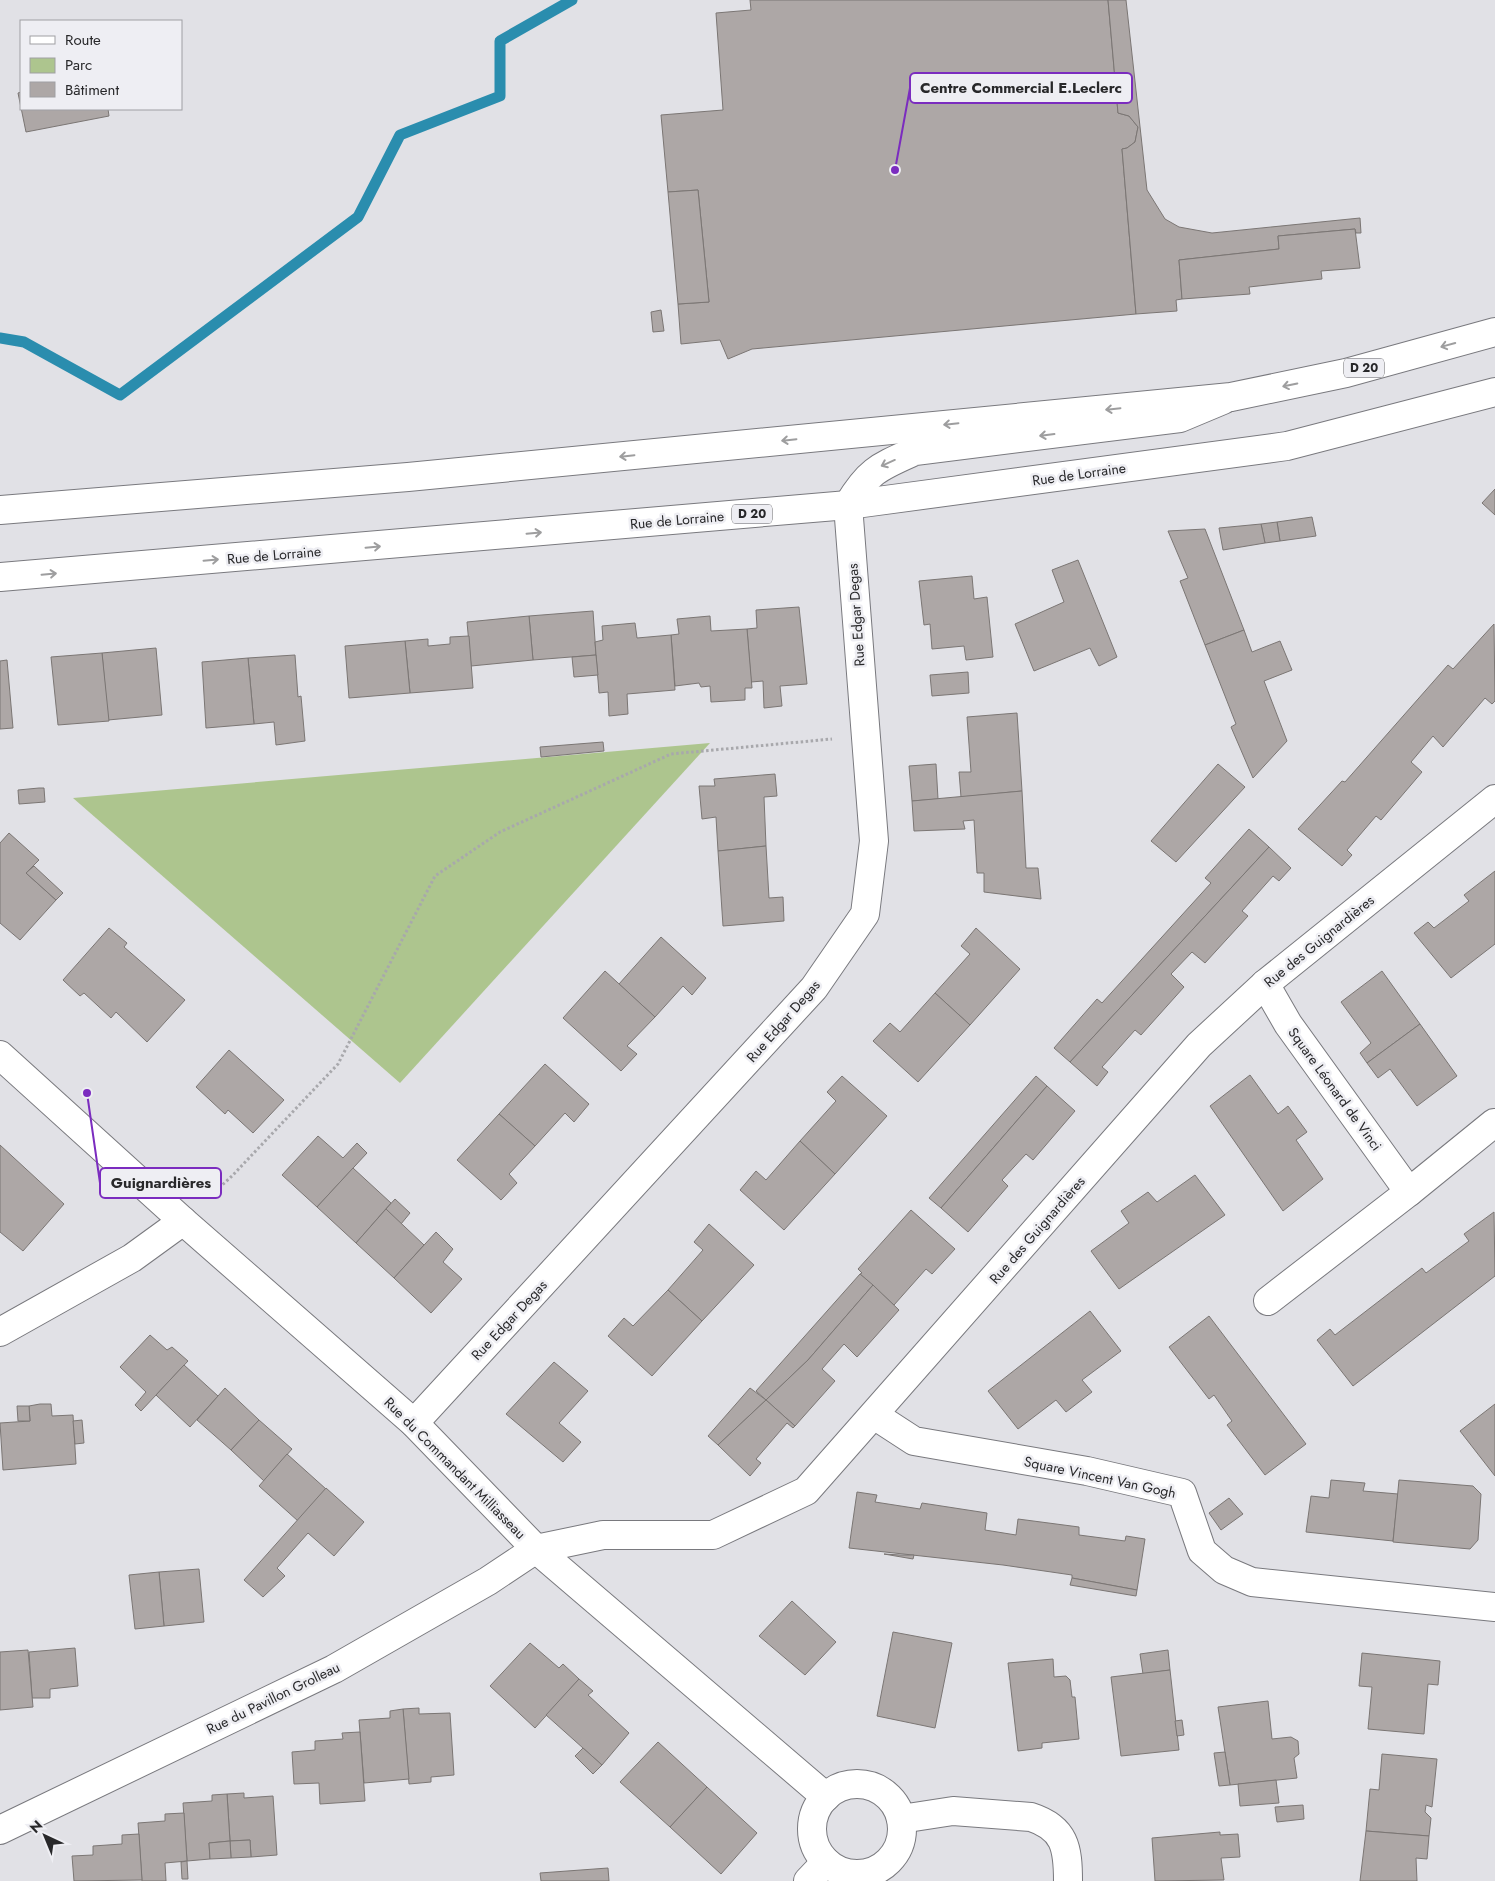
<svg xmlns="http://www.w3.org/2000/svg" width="1495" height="1881" font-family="Jost,sans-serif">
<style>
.green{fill:#adc58e}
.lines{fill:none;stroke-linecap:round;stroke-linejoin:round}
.stream{stroke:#2a8dae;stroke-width:11}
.building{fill:#ada7a6;stroke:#7b7674}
.street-casing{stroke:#79797e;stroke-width:30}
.primary-casing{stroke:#79797e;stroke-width:30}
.path{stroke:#a8a8ac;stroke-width:3;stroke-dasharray:2.5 2.5;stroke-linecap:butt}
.street{stroke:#fff;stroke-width:28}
.primary{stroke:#fff;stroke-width:28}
.oneway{stroke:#9e9e9f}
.labels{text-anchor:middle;stroke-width:5;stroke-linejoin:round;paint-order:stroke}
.shield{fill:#eeeef3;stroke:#636366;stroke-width:1}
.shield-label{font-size:12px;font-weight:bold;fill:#28282a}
.street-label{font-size:14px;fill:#28282a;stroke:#eeeef3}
.leader{fill:none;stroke:#7b2cbf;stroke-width:2}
.callout-dot{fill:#7b2cbf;stroke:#eeeef3;stroke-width:2}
.callout{fill:#eeeef3;stroke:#7b2cbf;stroke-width:2}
.callout-label{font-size:15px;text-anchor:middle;font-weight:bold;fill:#28282a}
</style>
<rect width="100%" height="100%" fill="#e1e1e6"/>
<polygon class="green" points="710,743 400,1083 73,798"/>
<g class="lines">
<polyline class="stream" points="0,338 24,342 120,395 358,217 400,135 500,96 500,41 572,0"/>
</g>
<g class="building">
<polygon points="750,0 1108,0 1118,113 1129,116 1138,127 1135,142 1127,148 1122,149 1136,314 752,349 728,359 720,340 681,344 678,304 709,302 698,190 668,192 661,115 723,110 716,13 751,10"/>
<polygon points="1108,0 1126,0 1147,190 1165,219 1179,227 1212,233 1360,218 1361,233 1356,233 1355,229 1278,236 1279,249 1179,260 1182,299 1176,300 1177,311 1136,314 1122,149 1127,148 1135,142 1138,127 1129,116 1118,113"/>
<polygon points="21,92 21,109 108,109 109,116 26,132 18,93"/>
<polygon points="698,190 709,302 678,304 668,192"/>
<polygon points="1355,229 1360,268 1321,271 1322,279 1249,287 1250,294 1182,299 1179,260 1279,249 1278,236"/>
<polygon points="661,310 664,331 653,332 651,312"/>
<polygon points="1495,489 1495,515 1482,503"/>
<polygon points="1312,517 1316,536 1280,541 1277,522"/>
<polygon points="1277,522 1280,541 1265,543 1261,524"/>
<polygon points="1261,524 1265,543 1223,550 1219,528"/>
<polygon points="1205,529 1244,630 1205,645 1180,581 1188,578 1168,531"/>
<polygon points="1078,560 1117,657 1099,666 1090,648 1034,671 1015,624 1064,602 1052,570"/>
<polygon points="972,576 974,599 987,597 993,657 966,660 964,646 932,649 930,624 924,625 919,581"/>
<polygon points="799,607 807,684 780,686 782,706 764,708 763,681 751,682 747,629 757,628 756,610"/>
<polygon points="593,611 596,655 533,660 529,616"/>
<polygon points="529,616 533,660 471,666 467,622"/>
<polygon points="710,616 711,631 747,629 752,688 745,688 745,700 711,702 710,686 701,687 699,683 675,686 671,635 679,634 677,619"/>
<polygon points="635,623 637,638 671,635 675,690 627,694 628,714 609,716 608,692 599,693 595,642 603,640 602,626"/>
<polygon points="1494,624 1495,701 1492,704 1485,698 1443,747 1433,736 1411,762 1422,772 1381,820 1376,816 1347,850 1352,855 1342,866 1298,829 1342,781 1345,782 1448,665 1453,669"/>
<polygon points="1244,630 1252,652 1280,641 1292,670 1264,681 1287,741 1253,778 1231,727 1236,724 1205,645"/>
<polygon points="469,636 473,688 410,693 405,641 428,639 428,646 450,644 450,637"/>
<polygon points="405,641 410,693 349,698 345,646"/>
<polygon points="156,648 162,715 108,720 102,653"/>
<polygon points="102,653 109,721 58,725 51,657"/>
<polygon points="295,655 298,697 301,696 305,741 276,745 274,722 254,724 248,658"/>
<polygon points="596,655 598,675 574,677 572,657"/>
<polygon points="248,658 254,724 206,728 202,662"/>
<polygon points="7,660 13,728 0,729 0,661"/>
<polygon points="968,672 969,693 932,696 930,675"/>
<polygon points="1017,713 1022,791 961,797 959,772 971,772 967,717"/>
<polygon points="603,742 604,751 541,757 540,747"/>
<polygon points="936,764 938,799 912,801 909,766"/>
<polygon points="1218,764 1245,787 1176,862 1151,841"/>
<polygon points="775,774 777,796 764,797 766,846 718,851 716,817 702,819 699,786 715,786 714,779"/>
<polygon points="39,788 44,788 45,802 19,804 18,790"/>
<polygon points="1022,791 1026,868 1038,868 1041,899 984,892 984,873 977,873 974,820 963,821 965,829 914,831 912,801"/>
<polygon points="1249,829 1269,847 1070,1062 1054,1048 1097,999 1102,1003 1211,883 1205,878"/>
<polygon points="9,833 39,860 26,873 56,900 20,940 0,923 0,843"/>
<polygon points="766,846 769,898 783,897 784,921 723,926 718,851"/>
<polygon points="1269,847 1291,868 1279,881 1273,876 1265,885 1242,911 1248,916 1205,963 1192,952 1171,974 1184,987 1141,1035 1135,1030 1111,1057 1102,1067 1108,1072 1097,1086 1070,1062"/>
<polygon points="34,866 63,893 56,900 26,873"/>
<polygon points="1495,871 1495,944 1451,978 1414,933 1428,922 1434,928 1469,901 1464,895"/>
<polygon points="109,928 127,943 124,947 185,1000 147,1042 116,1012 111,1018 84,993 80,996 63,980"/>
<polygon points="976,928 1020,969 970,1025 935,993 970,954 961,946"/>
<polygon points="661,937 706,978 692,995 683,986 655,1017 619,984"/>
<polygon points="605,971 655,1017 627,1046 637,1054 621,1071 563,1018"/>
<polygon points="1382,971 1420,1024 1367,1063 1360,1053 1371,1043 1341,1002"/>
<polygon points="935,993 970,1025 918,1082 873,1041 890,1023 900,1032"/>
<polygon points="1420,1024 1457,1076 1417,1106 1390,1069 1378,1078 1367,1063"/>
<polygon points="229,1050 284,1100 253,1133 228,1110 225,1114 196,1087"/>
<polygon points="545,1064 589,1104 574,1122 565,1113 535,1146 499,1114"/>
<polygon points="1250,1075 1278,1114 1288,1106 1307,1132 1296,1140 1323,1179 1283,1211 1210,1106"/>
<polygon points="842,1076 887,1116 835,1174 800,1141 836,1101 827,1092"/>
<polygon points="1036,1076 1047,1086 941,1208 929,1198"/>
<polygon points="1047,1086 1075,1111 1033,1160 1026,1154 1002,1180 1008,1186 968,1232 941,1208"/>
<polygon points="499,1114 535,1146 509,1174 517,1183 501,1200 457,1160"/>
<polygon points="318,1136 343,1158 357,1143 367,1153 317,1207 282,1175"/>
<polygon points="800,1141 835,1174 784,1230 740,1190 756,1171 766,1180"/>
<polygon points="0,1145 64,1204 23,1251 0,1232"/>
<polygon points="353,1168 391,1203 356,1243 317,1207"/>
<polygon points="1195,1175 1225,1215 1119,1289 1091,1251 1129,1223 1121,1211 1148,1192 1157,1202"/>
<polygon points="395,1199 410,1213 401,1224 386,1209"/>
<polygon points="386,1209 424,1245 394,1278 356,1243"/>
<polygon points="911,1210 955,1249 932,1274 926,1269 894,1305 860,1274 862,1273 858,1269"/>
<polygon points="1494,1212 1495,1276 1353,1386 1317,1340 1330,1329 1335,1335 1422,1268 1426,1273 1469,1241 1464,1234"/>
<polygon points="709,1224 754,1265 702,1321 668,1290 703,1250 694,1242"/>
<polygon points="436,1232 453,1249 443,1262 462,1279 431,1313 394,1278"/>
<polygon points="860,1274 873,1285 808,1360 766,1400 756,1391"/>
<polygon points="873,1285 899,1310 857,1357 844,1344 822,1369 835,1381 795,1426 766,1400 808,1360"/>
<polygon points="668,1290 702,1321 652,1376 608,1336 624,1318 633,1326"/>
<polygon points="1090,1311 1121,1351 1082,1380 1092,1392 1066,1412 1056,1400 1018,1429 988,1391"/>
<polygon points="1209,1316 1306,1444 1265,1475 1227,1425 1232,1421 1214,1395 1209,1399 1169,1347"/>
<polygon points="150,1335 167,1350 172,1347 188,1361 141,1411 135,1405 146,1392 120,1367"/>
<polygon points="554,1362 588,1391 559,1423 581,1442 563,1462 506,1414"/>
<polygon points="184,1365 218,1396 190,1427 156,1395"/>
<polygon points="225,1388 259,1420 231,1450 197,1420"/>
<polygon points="750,1388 766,1400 718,1445 708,1436"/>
<polygon points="766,1400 795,1426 793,1428 787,1423 756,1459 761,1463 750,1476 718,1445"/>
<polygon points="40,1404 51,1404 52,1416 73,1415 76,1464 3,1470 0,1423 30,1421 29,1406"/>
<polygon points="1495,1404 1495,1476 1460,1431"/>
<polygon points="17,1406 29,1406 30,1421 18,1421"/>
<polygon points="82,1420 84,1443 75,1444 73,1421"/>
<polygon points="259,1420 292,1449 264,1481 231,1450"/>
<polygon points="287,1454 326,1489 298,1521 259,1486"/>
<polygon points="1331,1480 1365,1483 1363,1491 1398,1494 1393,1541 1306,1532 1311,1496 1329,1498"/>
<polygon points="1399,1480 1473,1486 1481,1494 1478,1540 1470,1549 1393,1542"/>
<polygon points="326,1488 364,1522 334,1556 308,1533 277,1568 285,1576 263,1597 244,1580"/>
<polygon points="857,1492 877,1495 875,1502 920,1509 922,1503 987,1513 985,1530 1016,1535 1018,1519 1079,1527 1079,1535 1125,1541 1126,1536 1145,1539 1137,1590 1072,1578 1072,1575 1003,1565 849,1548"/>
<polygon points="1229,1498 1243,1514 1221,1530 1209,1513"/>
<polygon points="884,1554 900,1555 914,1555 913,1559"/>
<polygon points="199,1569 204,1622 164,1626 159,1572"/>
<polygon points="159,1572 164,1626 135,1629 129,1575"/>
<polygon points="1072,1578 1137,1590 1136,1596 1070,1585"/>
<polygon points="792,1601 836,1642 805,1675 759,1636"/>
<polygon points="893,1632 952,1643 935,1728 877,1716"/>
<polygon points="530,1643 559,1668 563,1664 579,1679 535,1728 490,1686"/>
<polygon points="75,1648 78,1686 50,1689 50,1698 32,1698 29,1652"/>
<polygon points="28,1650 33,1707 0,1710 0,1652"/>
<polygon points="1168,1650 1170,1670 1143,1674 1140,1654"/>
<polygon points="1362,1653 1440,1661 1438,1685 1428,1684 1424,1734 1368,1729 1372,1687 1359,1686"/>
<polygon points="1053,1659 1054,1677 1066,1676 1070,1680 1072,1697 1075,1697 1079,1739 1042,1743 1042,1748 1018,1751 1008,1663"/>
<polygon points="1170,1670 1179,1750 1121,1756 1111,1677"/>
<polygon points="579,1679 593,1691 588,1695 629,1733 602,1765 546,1715"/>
<polygon points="1268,1701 1272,1739 1291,1737 1298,1741 1299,1754 1294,1758 1297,1778 1230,1785 1218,1707"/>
<polygon points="419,1708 419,1714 450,1713 454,1775 431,1777 431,1782 409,1784 403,1709"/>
<polygon points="403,1709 409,1779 364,1783 359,1720 390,1718 390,1711"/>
<polygon points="1182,1720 1184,1735 1177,1736 1175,1721"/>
<polygon points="360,1732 365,1801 320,1804 319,1783 294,1784 292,1752 315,1750 315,1741 343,1739 342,1733"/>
<polygon points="658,1742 707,1787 670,1827 620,1782"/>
<polygon points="583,1748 602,1765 593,1774 575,1756"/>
<polygon points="1225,1752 1230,1785 1219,1786 1214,1753"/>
<polygon points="1382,1754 1437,1759 1432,1807 1426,1805 1425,1812 1431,1818 1429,1836 1366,1831 1370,1789 1379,1790"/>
<polygon points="1276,1780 1279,1803 1240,1806 1238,1784"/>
<polygon points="707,1787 757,1833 721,1874 670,1827"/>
<polygon points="244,1793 244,1798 273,1796 277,1855 251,1857 250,1840 230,1841 227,1794"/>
<polygon points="227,1794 230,1841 209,1843 210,1859 187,1861 183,1803 212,1801 212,1795"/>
<polygon points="1303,1805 1304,1819 1277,1822 1275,1807"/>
<polygon points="184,1813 187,1861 165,1863 166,1881 142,1881 138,1823 165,1821 165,1814"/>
<polygon points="1366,1831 1429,1836 1427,1859 1416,1858 1417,1881 1360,1881"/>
<polygon points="1220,1832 1220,1835 1238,1834 1240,1857 1221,1858 1224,1880 1155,1881 1152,1838"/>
<polygon points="139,1834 142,1880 74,1881 72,1856 93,1855 93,1846 122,1844 122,1835"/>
<polygon points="250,1840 251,1857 231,1858 230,1841"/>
<polygon points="230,1841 231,1858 210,1859 209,1843"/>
<polygon points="187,1861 188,1879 182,1879 181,1862"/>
<polygon points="608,1868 609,1881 541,1881 540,1873"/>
</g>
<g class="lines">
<g class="street-casing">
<g id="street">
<polyline points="1265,984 1288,1024 1409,1192 1268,1301"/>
<polyline points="0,1055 183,1221 414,1423 536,1549 826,1797"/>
<polyline points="1409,1192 1494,1123"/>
<polyline points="0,1332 132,1258 183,1221"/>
<polyline points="874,1415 914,1441 1087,1471 1182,1493 1202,1551 1224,1570 1252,1582 1495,1607"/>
<path d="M414,1423L814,988L865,914L874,841L848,505C869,470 879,467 915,451L1180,418L1223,400"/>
<circle cx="857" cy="1829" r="45"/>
<path d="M901,1819L953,1811L1031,1817C1065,1828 1068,1848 1068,1881"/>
<polyline points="0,1830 334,1669 488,1581 536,1549 603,1535 713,1535 806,1491 1199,1045 1265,984 1495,799"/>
<polyline points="808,1881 826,1862"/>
</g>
</g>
<g class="primary-casing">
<g id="primary">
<polyline points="0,510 408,477 1231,397 1346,373 1495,332"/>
<polyline points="0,577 848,505 1287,446 1495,392"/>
</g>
</g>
<polyline class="path" points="208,1198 232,1176 338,1064 435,876 500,832 671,754 832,739"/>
<use href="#street" class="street"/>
<use href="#primary" class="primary"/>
</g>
<defs><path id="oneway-shaft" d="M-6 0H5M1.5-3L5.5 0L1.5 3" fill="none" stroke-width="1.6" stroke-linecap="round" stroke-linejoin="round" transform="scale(1.25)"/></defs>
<g class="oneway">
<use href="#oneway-shaft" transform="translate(1448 345) rotate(165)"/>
<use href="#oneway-shaft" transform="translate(1290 385) rotate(168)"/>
<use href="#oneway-shaft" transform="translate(1113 409) rotate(174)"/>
<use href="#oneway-shaft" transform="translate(951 424) rotate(174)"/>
<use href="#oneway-shaft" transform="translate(1047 435) rotate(173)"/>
<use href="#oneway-shaft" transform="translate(789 440) rotate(174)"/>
<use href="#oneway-shaft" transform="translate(627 456) rotate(174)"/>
<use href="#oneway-shaft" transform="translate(888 463) rotate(156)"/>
<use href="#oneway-shaft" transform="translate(534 533) rotate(-5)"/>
<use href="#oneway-shaft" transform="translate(373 547) rotate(-5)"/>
<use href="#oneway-shaft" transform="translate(211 560) rotate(-5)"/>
<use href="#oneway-shaft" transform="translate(49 574) rotate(-5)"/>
</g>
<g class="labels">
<g class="shield">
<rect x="1344" y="358.5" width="40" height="19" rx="4"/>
<rect x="732" y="504.5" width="40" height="19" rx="4"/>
</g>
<g class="shield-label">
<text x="1364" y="372">D 20</text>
<text x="752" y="518">D 20</text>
</g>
<g class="street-label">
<text transform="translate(1079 474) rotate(-8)" y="5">Rue de Lorraine</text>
<text transform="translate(677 520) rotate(-5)" y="5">Rue de Lorraine</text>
<text transform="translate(274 555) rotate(-5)" y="5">Rue de Lorraine</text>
<text transform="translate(856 615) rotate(-94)" y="5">Rue Edgar Degas</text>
<text transform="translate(1319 941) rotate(-39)" y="5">Rue des Guignardières</text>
<text transform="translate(783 1021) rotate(-49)" y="5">Rue Edgar Degas</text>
<text transform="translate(1335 1089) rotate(54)" y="5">Square Léonard de Vinci</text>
<text transform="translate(1037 1230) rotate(-49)" y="5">Rue des Guignardières</text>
<text transform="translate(509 1320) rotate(-47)" y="5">Rue Edgar Degas</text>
<text transform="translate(455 1468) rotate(45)" y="5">Rue du Commandant Milliasseau</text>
<text transform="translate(1100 1477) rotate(12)" y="5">Square Vincent Van Gogh</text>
<text transform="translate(273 1698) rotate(-26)" y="5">Rue du Pavillon Grolleau</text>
</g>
</g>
<path class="leader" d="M895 170L910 88M87 1093L100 1183"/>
<g class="callout-dot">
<circle cx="895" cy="170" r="5"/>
<circle cx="87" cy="1093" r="5"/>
</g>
<g class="callout">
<rect x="910" y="73" width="222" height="30" rx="5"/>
<rect x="100" y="1168" width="121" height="30" rx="5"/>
</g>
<g class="callout-label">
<text x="1021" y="93">Centre Commercial E.Leclerc</text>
<text x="161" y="1188">Guignardières</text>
</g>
<rect x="20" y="20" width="162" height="90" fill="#eeeef3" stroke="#9f9fa3"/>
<rect x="30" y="36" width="25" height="8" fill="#ffffff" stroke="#9f9fa3"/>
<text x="65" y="45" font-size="15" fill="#28282a">Route</text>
<rect x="30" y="58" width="25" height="15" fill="#adc58e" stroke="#9f9fa3"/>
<text x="65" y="70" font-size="15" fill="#28282a">Parc</text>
<rect x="30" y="82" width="25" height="15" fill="#ada7a6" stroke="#9f9fa3"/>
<text x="65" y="95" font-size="15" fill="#28282a">Bâtiment</text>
<g transform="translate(45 1836) rotate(316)" stroke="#eeeef3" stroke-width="4" paint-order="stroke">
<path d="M0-4L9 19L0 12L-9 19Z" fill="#28282a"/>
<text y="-8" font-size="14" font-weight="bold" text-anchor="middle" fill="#28282a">N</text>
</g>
</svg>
